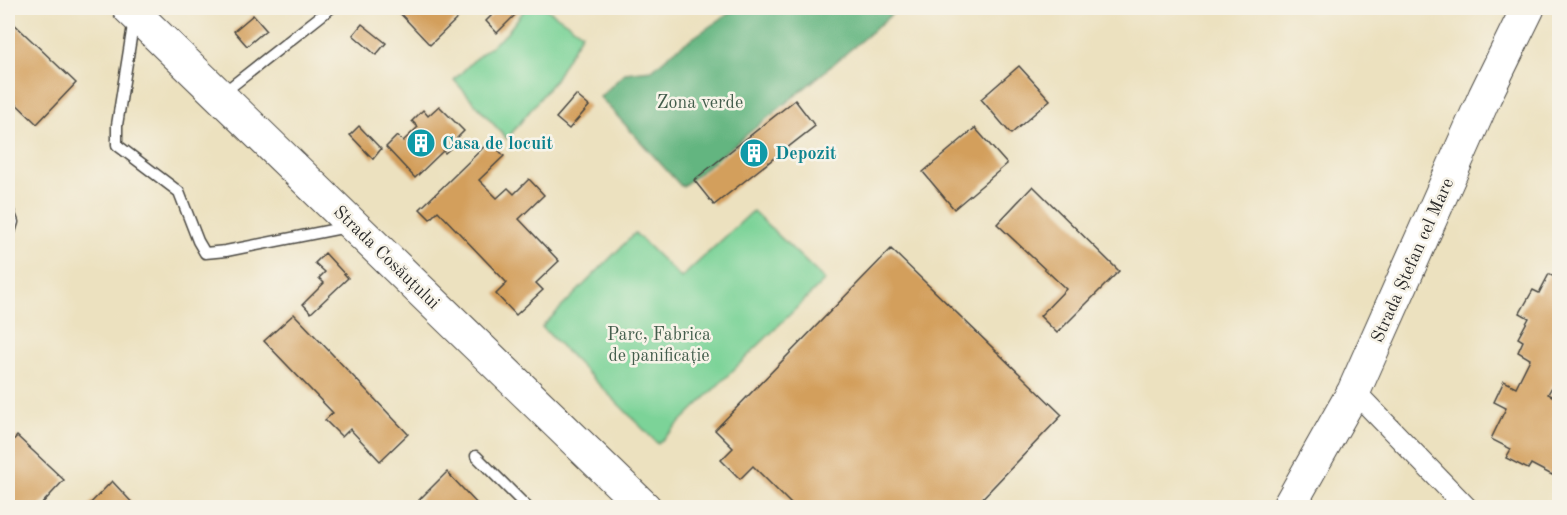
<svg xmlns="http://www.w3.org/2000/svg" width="1567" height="515" font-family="'Old Standard TT',serif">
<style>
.green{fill:#7bd398;stroke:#537f62;stroke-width:1.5}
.forest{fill:#64b580;stroke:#487056;stroke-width:1.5}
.building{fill:#d39f5b}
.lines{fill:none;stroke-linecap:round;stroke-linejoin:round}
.lane-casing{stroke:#484641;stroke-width:13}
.street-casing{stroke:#484641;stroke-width:23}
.primary-casing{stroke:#484641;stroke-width:35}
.lane{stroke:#fff;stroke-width:10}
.street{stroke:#fff;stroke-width:21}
.primary{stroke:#fff;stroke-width:33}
.labels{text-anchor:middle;stroke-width:5;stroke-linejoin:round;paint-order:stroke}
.park-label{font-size:18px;fill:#435d4c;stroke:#f7f3e8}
.culture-label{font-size:18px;font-weight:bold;fill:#0d838f;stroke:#f7f3e8;text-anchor:start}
.street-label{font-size:18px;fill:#2b2b2b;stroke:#f7f3e8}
</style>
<rect width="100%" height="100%" fill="#f7f3e8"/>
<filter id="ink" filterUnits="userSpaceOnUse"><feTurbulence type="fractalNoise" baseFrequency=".0167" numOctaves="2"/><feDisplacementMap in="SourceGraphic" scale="12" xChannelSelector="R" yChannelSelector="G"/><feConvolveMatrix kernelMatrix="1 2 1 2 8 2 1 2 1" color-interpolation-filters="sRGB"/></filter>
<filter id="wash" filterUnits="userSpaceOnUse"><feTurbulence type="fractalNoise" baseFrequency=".008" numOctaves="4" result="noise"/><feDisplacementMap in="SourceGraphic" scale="24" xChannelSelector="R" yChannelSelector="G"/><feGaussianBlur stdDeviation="1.35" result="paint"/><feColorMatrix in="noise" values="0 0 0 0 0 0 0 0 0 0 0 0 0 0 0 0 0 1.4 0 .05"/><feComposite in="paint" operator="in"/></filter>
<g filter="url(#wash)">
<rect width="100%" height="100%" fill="#ece1bf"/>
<g class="green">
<polygon points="526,8 545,8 582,33 554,81 507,139 454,80 475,59 506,34"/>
<polygon points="753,211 825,280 658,444 542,327 635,233 681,278"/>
</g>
<polygon class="forest" points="737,8 899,8 817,78 683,186 681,186 600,97 625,73 652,70 675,50"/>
<g id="blocks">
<g class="building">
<polygon points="395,8 462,8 465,11 430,45"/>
<polygon points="499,8 521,9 497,33 486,21"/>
<polygon points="253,15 266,30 247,46 234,31"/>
<polygon points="8,18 76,83 37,124 8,96"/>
<polygon points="362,24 386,43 376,55 353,35"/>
<polygon points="1019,66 1050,100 1011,134 981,99"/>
<polygon points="576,95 589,106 569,129 556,118"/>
<polygon points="795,100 815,126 714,205 694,180"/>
<polygon points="439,106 464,131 451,144 453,146 445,153 443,151 415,178 386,147 397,136 403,141 418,127 412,121 423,110 428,116"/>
<polygon points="359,126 381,149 373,159 350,135"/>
<polygon points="975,128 1007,164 954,209 923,172"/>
<polygon points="490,141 504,156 479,180 497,198 508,188 514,194 529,179 544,195 519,219 559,261 536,283 543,290 516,315 496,294 507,283 438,211 430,219 420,209"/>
<polygon points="1033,186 1119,271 1057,333 1040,316 1066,289 997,224"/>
<polygon points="891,249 1062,415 973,508 795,508 753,466 740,479 721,460 733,448 715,430"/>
<polygon points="325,253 348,278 311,313 303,304 324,283 319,278 325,272 315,263"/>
<polygon points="1549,274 1560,280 1560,373 1548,394 1560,400 1560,473 1555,471 1552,475 1531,464 1528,469 1506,458 1511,449 1491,439 1506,408 1494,402 1504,381 1516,387 1530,359 1518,352 1523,341 1518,338 1529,318 1520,313 1533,290 1539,293"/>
<polygon points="294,314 408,434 380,461 350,429 342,437 325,420 333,413 264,341"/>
<polygon points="17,436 64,480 38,508 8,508 8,446"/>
<polygon points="447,472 481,508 426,508 419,500"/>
<polygon points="112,481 137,508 86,508"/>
</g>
</g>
</g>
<g filter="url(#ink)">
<use href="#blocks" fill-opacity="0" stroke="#484641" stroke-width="1.5"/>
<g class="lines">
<g class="lane-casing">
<g id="lane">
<polyline points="134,19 117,125 117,145 179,192 198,241 205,253 226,251 347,227"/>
<polyline points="223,93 331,8"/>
<polyline points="8,209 13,222 8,238"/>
<polyline points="476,456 528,508"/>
</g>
</g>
<g class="street-casing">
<polyline id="street" points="1354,391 1467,508"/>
</g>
<g class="primary-casing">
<g id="primary">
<polyline points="129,8 645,508"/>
<polyline points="1288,508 1354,391 1485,96 1528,8"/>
</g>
</g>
<use href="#lane" class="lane"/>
<use href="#street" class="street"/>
<use href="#primary" class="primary"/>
</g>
</g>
<defs>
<g id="building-disc" transform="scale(1.5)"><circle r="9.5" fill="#0f9aa8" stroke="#f7f3e8"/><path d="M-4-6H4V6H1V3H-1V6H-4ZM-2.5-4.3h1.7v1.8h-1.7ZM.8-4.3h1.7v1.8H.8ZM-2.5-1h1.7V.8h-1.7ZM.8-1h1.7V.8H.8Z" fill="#fff"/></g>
</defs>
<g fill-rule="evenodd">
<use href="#building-disc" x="421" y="143"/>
<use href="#building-disc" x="754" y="153"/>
</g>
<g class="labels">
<g class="park-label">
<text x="700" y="108">Zona verde</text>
<text x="659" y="340">Parc, Fabrica<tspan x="659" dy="21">de panificație</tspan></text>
</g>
<g class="culture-label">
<text x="442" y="149">Casa de locuit</text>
<text x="775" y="159">Depozit</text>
</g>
<g class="street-label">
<text transform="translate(387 257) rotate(44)" y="6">Strada Cosăuțului</text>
<text transform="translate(1412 260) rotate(-66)" y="6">Strada Ștefan cel Mare</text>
</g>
</g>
<rect width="1567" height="515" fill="none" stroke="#f7f3e8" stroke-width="30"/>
</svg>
